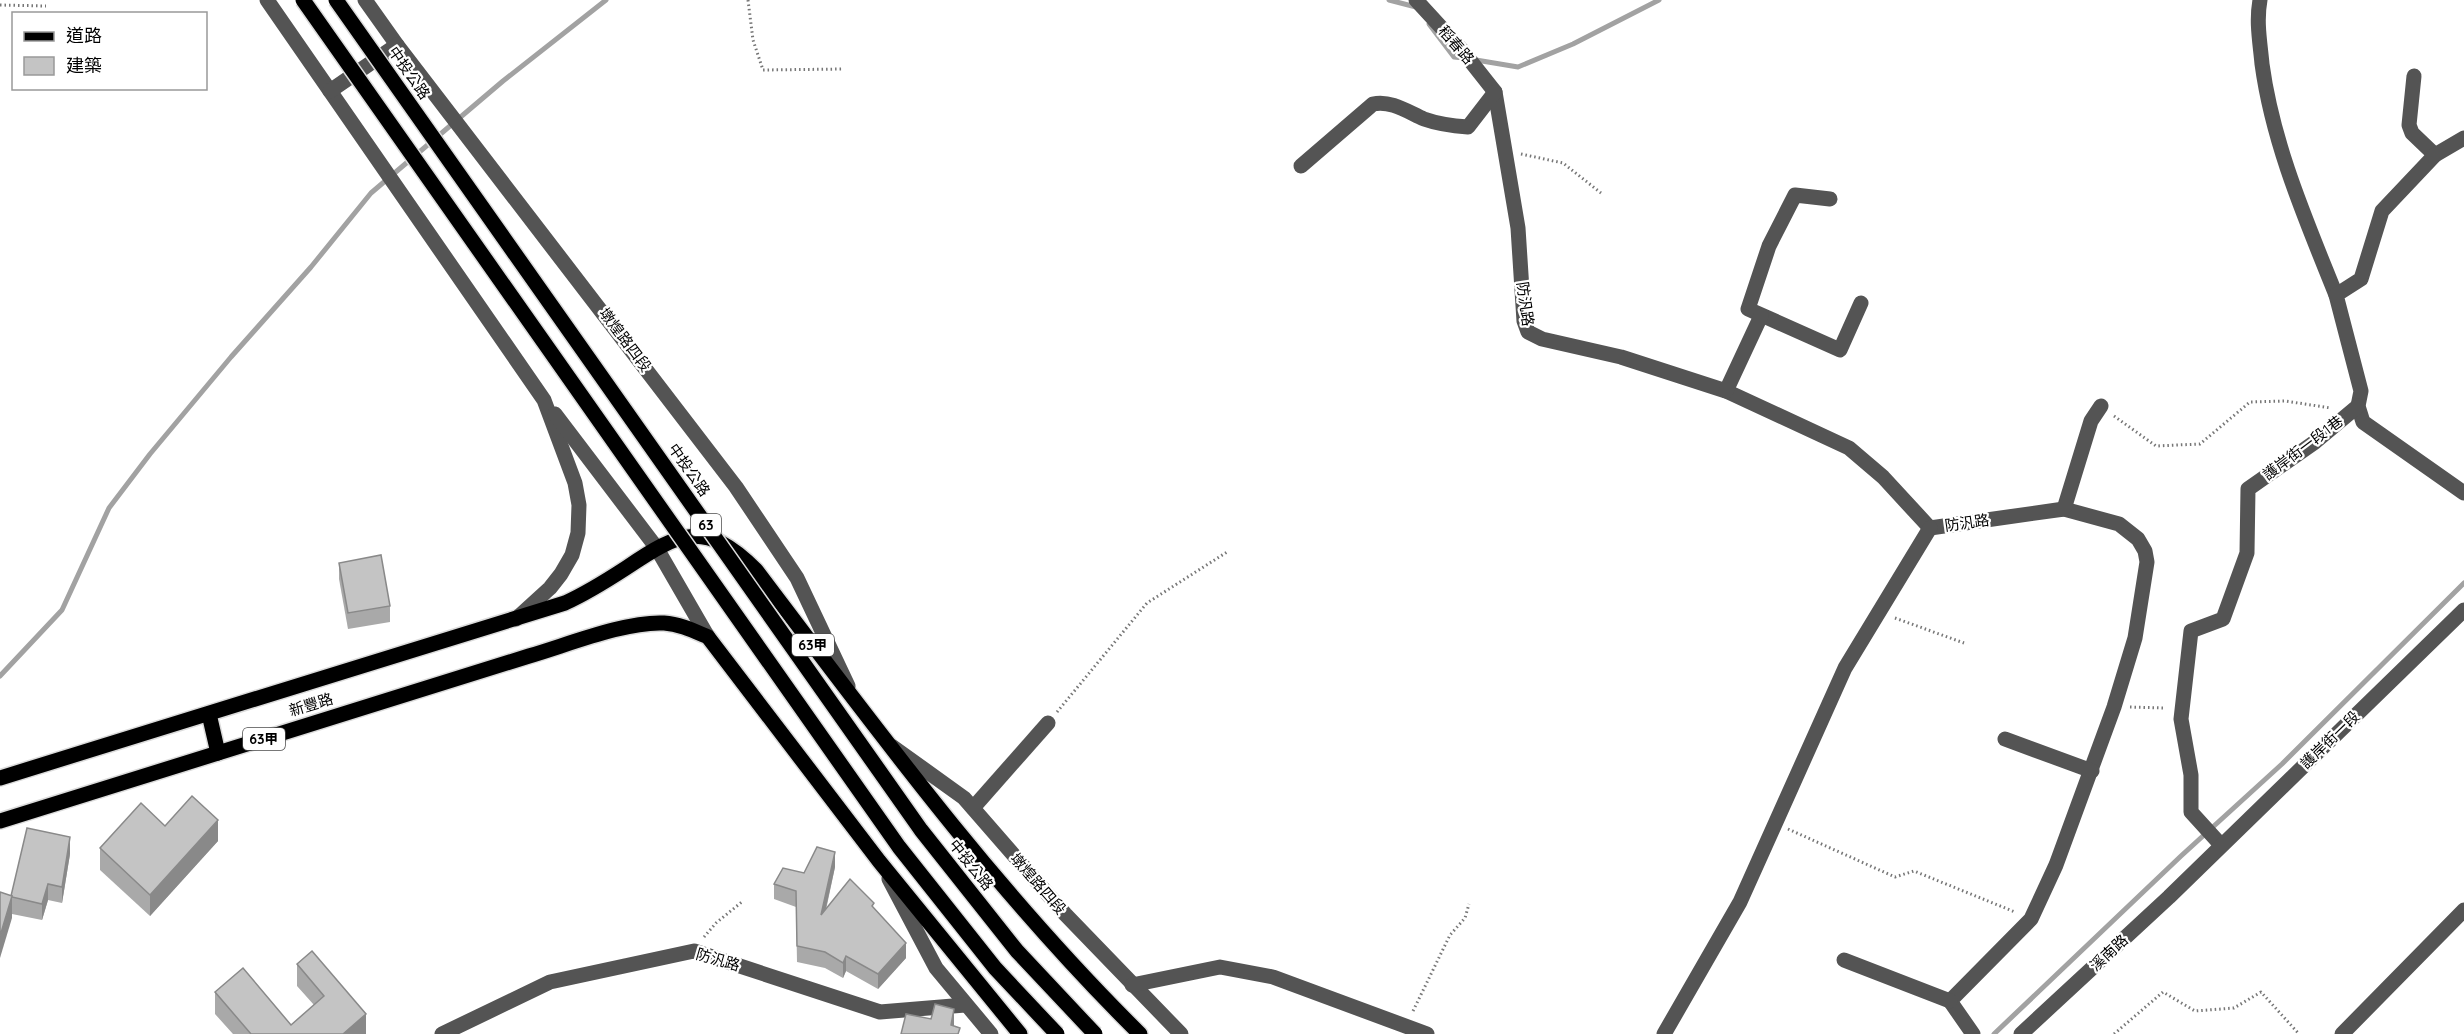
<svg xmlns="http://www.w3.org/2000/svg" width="2464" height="1034" font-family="Quicksand,'Noto Sans TC',sans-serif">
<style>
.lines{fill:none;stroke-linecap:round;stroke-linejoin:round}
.stream{stroke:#a2a2a2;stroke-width:5}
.major-casing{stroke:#dbdbdb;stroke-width:18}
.path{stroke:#767676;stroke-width:3;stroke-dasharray:1.5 3;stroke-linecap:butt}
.minor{stroke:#545454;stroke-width:15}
.major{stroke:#000;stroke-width:15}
.major-bridge-casing{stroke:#dbdbdb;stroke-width:18;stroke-linecap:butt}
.major-bridge{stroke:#000;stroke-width:15}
.wall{fill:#a9a9a9}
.shaded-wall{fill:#898989}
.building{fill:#c4c4c4;stroke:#898989;stroke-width:1.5}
.labels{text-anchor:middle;stroke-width:4.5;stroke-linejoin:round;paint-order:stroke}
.shield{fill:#fff;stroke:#4c4c4c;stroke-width:1.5}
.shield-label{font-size:14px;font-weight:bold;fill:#000}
.street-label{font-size:15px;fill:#000;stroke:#fff}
</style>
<rect width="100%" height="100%" fill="#fff"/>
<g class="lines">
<g class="stream">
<polyline points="1389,0 1416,7"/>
<polyline points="1429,24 1454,57 1463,58"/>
<polyline points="1476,60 1518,67 1573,44 1659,0"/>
<polyline points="0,676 62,610 109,508 150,454 231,357 311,267 371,193 503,81 606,0"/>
<polyline points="1994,1034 2181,856 2282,764 2464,583"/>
</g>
<g class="major-casing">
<g id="major">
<polyline points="209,714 218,753"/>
<path d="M0,778L565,603C587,593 606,581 626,568C679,532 705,519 756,570C877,730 997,893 1140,1034"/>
<path d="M0,821L529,656C567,645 626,621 664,623C680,624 694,631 708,637L879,861L1020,1034"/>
</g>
</g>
<g class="path">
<polyline points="748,0 753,40 763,70 843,69"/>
<polyline points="0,5 46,6"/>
<polyline points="1521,154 1563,163 1601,193"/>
<polyline points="2114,416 2156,446 2200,444 2250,402 2285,401 2331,408"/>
<polyline points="1895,618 1964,643"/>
<polyline points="2130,707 2165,708"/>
<polyline points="1057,712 1147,603 1227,552"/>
<polyline points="1788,829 1895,877 1914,871 2015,912"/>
<polyline points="704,937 716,923 743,901"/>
<polyline points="1413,1011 1450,935 1465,918 1469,904"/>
<polyline points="2114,1034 2163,992 2195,1011 2234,1008 2261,992 2299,1034"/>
</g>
<g class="minor">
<polyline points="267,0 544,400 575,483 579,505 578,533 572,555 561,574 550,588 516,619"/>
<polyline points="365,0 397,45 736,487 797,578 848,686"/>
<polyline points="1416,0 1461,49 1495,92 1518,228 1524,321 1528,332 1542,339 1621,357 1726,391 1849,448 1883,477 1930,528 2064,509 2119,524 2138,539 2145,551 2147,562 2135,638 2114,707 2056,865 2031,919 1950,1001 1973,1034"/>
<path d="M2260,0C2256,22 2260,42 2262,64C2273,145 2306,220 2336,295"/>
<polyline points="2414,76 2409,125 2412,133 2435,155"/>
<polyline points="330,91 397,45"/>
<polyline points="2464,138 2435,155 2382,211 2361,279 2336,295 2361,391 2358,406 2363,422 2464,493"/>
<path d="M1301,166L1373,104C1391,100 1408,112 1424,119C1438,124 1453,126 1468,127L1495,92"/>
<polyline points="1830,199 1795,195 1769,246 1748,309 1840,350 1861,303"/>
<polyline points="1726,391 1761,316"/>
<polyline points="555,414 656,547 708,637"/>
<polyline points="2064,509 2091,421 2101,406"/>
<polyline points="2005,739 2092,771"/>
<polyline points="893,747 964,798 1065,914 1181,1034"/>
<polyline points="973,808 1048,723"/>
<polyline points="2221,845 2191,812 2191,775 2181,719 2191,631 2223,619 2247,553 2248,489 2315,442 2358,406"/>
<polyline points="889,879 936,968 991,1034"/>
<polyline points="1844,960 1950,1001"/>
<polyline points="1132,985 1220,967 1273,977 1427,1034"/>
<polyline points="442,1034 550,982 694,951 880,1012 965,1005"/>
<polyline points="1664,1034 1740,902 1845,668 1930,528"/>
<polyline points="2021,1034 2169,897 2464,610"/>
<polyline points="2342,1034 2464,910"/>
</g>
<use href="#major" class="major"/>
<g class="major-bridge-casing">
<g id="major-bridge">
<polyline points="303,0 899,847 995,968 1057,1034"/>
<polyline points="336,0 921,830 1017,951 1095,1034"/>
</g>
</g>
<use href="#major-bridge" class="major-bridge"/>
</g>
<g class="wall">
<polygon points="339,563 390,606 390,622 348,629 339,579"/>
<polygon points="165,826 218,841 150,916 100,870 100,848"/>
<polygon points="70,854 62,903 48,900 42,920 12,914 12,918 11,896"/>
<polygon points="835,867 826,910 874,908 906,958 878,989 846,971 843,978 825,968 797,962 796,907 774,899 774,884 804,873"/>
<polygon points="297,964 366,1034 233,1034 215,1014 215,992 291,1025 314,1005 297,986"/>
</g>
<g class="shaded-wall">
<polygon points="218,820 218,841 150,916 150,895"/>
<polygon points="70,837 70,854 62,903 62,887"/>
<polygon points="835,852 835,867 821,930 821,915"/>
<polygon points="48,884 48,900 42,920 42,904"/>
<polygon points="12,896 12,918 0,958 0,936"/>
<polygon points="906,943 906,958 878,989 878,974"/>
<polygon points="846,956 846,971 843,978 843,963"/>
<polygon points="954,1009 954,1025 953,1034 951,1025"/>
<polygon points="366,1014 366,1034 343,1034"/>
</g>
<g class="building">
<polygon points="381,555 390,606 348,613 339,563"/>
<polygon points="192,796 218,820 150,895 100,848 141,803 165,826"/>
<polygon points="27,828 70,837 62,887 48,884 42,904 12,897 12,896 11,896"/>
<polygon points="817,847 835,852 821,915 850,879 874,903 872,906 906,943 878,974 846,956 843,963 825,952 797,946 796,891 774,884 783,868 804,873"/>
<polygon points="0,892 12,896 0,936"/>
<polygon points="312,951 366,1014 343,1034 251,1034 215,992 243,968 291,1025 324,996 297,964"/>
<polygon points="935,1004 954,1009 951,1025 960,1028 958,1034 901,1034 906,1014 931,1019"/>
</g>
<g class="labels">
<g class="shield">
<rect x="691" y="514" width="30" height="22" rx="4.5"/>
<rect x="792" y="634" width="42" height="22" rx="4.5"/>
<rect x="243" y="728" width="42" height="22" rx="4.5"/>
</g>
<g class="shield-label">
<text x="706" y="530">63</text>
<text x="813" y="650">63甲</text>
<text x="264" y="744">63甲</text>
</g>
<g class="street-label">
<text transform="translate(1456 45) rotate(49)" y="5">稻春路</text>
<text transform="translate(409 73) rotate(55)" y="5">中投公路</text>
<text transform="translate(1525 304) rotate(82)" y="5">防汎路</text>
<text transform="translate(625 340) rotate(53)" y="5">墩煌路四段</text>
<text transform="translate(2303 448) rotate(-37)" y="5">護岸街一段1巷</text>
<text transform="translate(689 470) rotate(55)" y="5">中投公路</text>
<text transform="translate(1967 523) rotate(-8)" y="5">防汎路</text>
<text transform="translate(311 705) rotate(-17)" y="5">新豐路</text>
<text transform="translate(2330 740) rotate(-44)" y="5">護岸街一段</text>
<text transform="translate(971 865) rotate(51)" y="5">中投公路</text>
<text transform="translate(1038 884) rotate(49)" y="5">墩煌路四段</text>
<text transform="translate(2109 953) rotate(-43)" y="5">溪南路</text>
<text transform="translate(718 960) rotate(16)" y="5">防汎路</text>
</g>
</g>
<rect x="12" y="12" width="195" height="78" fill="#ffffff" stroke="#999999" stroke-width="1.5"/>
<rect x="24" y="32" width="30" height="9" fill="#000000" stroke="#999999" stroke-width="1.5"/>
<text x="66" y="42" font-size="18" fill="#000000">道路</text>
<rect x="24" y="57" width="30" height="18" fill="#c4c4c4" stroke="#999999" stroke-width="1.5"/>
<text x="66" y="72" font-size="18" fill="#000000">建築</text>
</svg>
